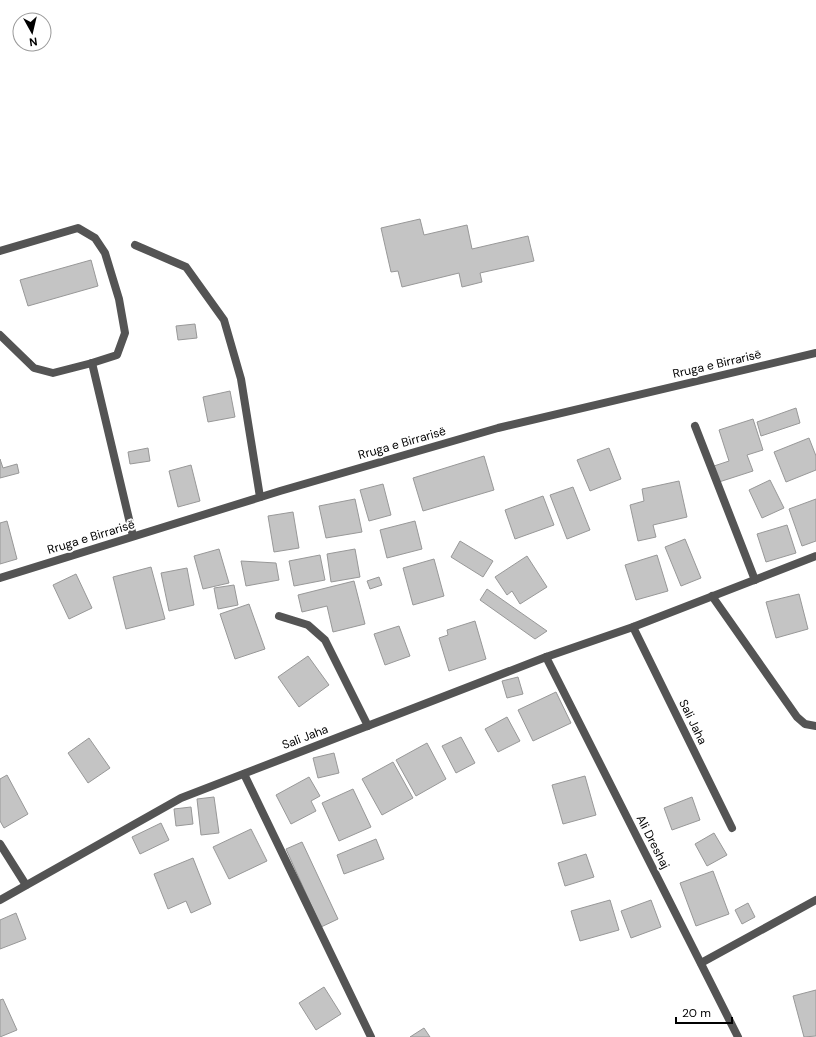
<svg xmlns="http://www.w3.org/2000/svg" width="816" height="1037" font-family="'DM Sans',sans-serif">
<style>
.building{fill:#c4c4c4;stroke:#989898}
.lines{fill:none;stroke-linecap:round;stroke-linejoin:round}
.service{stroke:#545454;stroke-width:8}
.minor{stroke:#545454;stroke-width:8}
.tertiary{stroke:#545454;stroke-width:8}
.labels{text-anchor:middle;stroke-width:4;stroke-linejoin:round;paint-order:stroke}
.street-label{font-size:12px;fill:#000;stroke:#fff}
</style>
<rect width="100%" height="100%" fill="#fff"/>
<g class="building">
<polygon points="420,219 424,235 467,225 472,249 528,236 534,261 480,273 482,282 462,287 459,273 402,287 398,271 391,272 381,228"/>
<polygon points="91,260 98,286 28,306 20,280"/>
<polygon points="195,324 197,338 178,340 176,326"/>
<polygon points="230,391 235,417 208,422 203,397"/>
<polygon points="796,408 800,423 761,436 757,422"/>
<polygon points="753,419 763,450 747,455 753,471 719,482 714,466 729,461 719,430"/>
<polygon points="809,438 816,456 816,470 786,482 774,452"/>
<polygon points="148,448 150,461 130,464 128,452"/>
<polygon points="609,448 621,479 590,491 577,460"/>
<polygon points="484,456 494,490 423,511 413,478"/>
<polygon points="0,459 3,468 17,464 19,473 0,478"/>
<polygon points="191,465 200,501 178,507 169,471"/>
<polygon points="770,480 784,508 762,518 749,490"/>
<polygon points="679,481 687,517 653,525 656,537 638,541 630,505 644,501 642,489"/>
<polygon points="383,484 391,515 369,521 360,490"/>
<polygon points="573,487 590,530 567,539 550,495"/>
<polygon points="543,496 554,525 515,539 505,510"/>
<polygon points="355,499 362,532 326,538 319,506"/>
<polygon points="816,499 816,541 802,546 789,509"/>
<polygon points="293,512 299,548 274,552 268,516"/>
<polygon points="7,521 17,559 0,564 0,523"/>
<polygon points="415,521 422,549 387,558 380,530"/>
<polygon points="787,525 796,553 766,562 757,534"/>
<polygon points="685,539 701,578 681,586 665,547"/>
<polygon points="460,541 493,561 483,577 451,557"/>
<polygon points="219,549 229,583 203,589 194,556"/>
<polygon points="355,549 360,577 331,582 327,554"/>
<polygon points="320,555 325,580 294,586 289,561"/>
<polygon points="657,555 668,591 636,600 625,565"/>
<polygon points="527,556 547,587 520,604 512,591 507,595 495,577"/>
<polygon points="434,559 444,596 413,605 403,568"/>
<polygon points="241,561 276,563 279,580 246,586"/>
<polygon points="151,567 165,619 126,629 113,577"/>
<polygon points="187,568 194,605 169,611 161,573"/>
<polygon points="76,574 92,608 69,619 53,585"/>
<polygon points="379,577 382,585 370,589 367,581"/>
<polygon points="354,581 365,624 333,632 327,606 302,612 298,595"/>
<polygon points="234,585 238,605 218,609 214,588"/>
<polygon points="487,589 547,631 535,639 480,600"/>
<polygon points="799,594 808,629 776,638 766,602"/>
<polygon points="249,604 265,649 235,659 220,614"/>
<polygon points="475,621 486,659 449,671 439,638 448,635 447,630"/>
<polygon points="399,626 410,656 385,665 374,634"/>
<polygon points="308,656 329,685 299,707 278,677"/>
<polygon points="518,677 523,694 507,698 502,681"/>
<polygon points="556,692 571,723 533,741 518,710"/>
<polygon points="507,717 520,741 498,752 485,729"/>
<polygon points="461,737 475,763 456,773 442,746"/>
<polygon points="89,738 110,768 88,783 68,753"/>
<polygon points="427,743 446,779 416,796 396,760"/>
<polygon points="334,753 339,773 318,778 313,758"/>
<polygon points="393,762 413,798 382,815 362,779"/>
<polygon points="7,775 28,814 4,828 0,821 0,779"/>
<polygon points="585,776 596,815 563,824 552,785"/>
<polygon points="309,777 320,796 311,801 316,811 291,824 276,795"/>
<polygon points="353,789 371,827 339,841 322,803"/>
<polygon points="214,797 219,833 201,835 197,799"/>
<polygon points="692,797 700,820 672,830 664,808"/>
<polygon points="191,807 193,824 176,826 174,809"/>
<polygon points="161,823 169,840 140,854 132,837"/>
<polygon points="251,829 267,861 229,879 213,847"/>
<polygon points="714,833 727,855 707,866 695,844"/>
<polygon points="376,839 384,859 344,874 337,855"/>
<polygon points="302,842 338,919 321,927 286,849"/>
<polygon points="586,854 594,877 565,886 558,863"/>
<polygon points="193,858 211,904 191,913 186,901 168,909 154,874"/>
<polygon points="713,871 729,914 696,926 680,883"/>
<polygon points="610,900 619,930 580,941 571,911"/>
<polygon points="651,900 661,927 631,938 621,911"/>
<polygon points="748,903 755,917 742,924 735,910"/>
<polygon points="16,913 26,939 0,949 0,920"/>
<polygon points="324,987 341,1014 316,1030 299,1003"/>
<polygon points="816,990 816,1036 804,1037 793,996"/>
<polygon points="3,999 17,1030 0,1037 0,1000"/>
<polygon points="424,1028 430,1037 410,1037"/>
</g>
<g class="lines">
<g class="service">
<polyline points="135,245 186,267 224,320 241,379 260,497"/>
<polyline points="0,251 78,228 95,238 105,253 119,299 125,333 117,355 92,363 53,373 34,368 0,335"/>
<polyline points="92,363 133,536"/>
<polyline points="695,426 755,580"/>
<polyline points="279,616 308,625 325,640 368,726"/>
<polyline points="633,627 732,828"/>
<polyline points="244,774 371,1037"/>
<polyline points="0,844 26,885"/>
<polyline points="701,963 816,900"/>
</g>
<g class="minor">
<polyline points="712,596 797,717 805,724 816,726"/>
<polyline points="546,657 738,1037"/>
<polyline points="0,900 181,798 546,657 633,627 816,556"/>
</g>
<polyline class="tertiary" points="0,578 280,491 498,428 816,353"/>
</g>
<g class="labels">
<g class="street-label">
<text transform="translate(717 364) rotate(-13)" y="4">Rruga e Birrarisë</text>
<text transform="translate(402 443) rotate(-16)" y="4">Rruga e Birrarisë</text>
<text transform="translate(91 537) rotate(-17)" y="4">Rruga e Birrarisë</text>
<text transform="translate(693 722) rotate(64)" y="4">Sali Jaha</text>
<text transform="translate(305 737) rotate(-21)" y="4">Sali Jaha</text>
<text transform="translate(653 842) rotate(63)" y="4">Ali Dreshaj</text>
</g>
</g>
<g transform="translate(32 32) rotate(172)"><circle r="19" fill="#ffffff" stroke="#999999"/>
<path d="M0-3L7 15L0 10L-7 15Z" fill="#000000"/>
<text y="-6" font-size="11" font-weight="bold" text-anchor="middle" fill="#000000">N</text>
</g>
<path d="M676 1017v6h56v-6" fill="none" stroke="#000000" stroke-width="2"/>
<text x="682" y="1017" font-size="12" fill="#000000" stroke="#ffffff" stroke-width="3" paint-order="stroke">20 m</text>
</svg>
